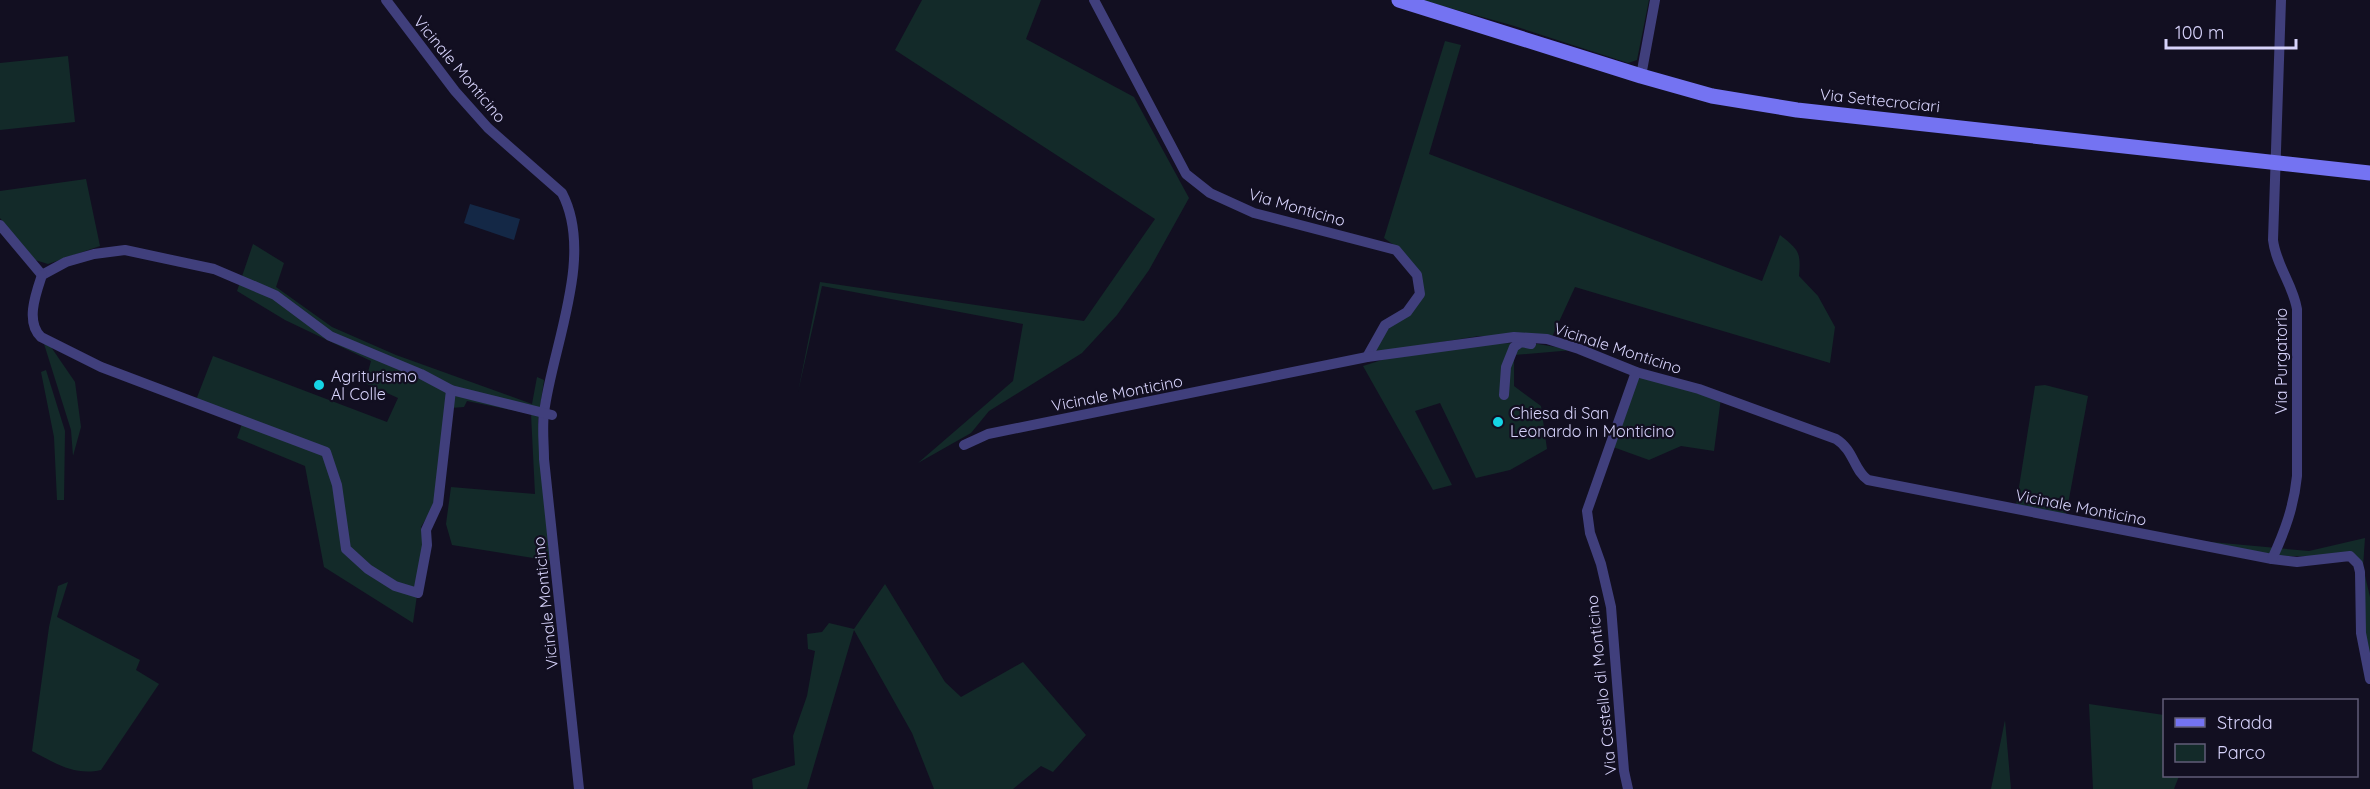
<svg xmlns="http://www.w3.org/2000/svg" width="2370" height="789" font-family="Quicksand,sans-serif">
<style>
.green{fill:#132a29}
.water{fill:#142846}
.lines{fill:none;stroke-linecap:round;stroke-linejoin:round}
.minor{stroke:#403f7c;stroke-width:10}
.secondary{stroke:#7473f2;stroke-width:15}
.poi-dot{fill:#15d4e5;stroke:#120f21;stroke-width:2}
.labels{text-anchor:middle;stroke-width:4.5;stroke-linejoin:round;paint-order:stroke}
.street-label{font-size:16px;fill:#d7d3fb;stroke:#120f21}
.poi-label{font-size:16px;fill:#d7d3fb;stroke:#120f21;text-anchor:start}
</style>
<rect width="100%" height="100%" fill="#120f21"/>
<g class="green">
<polygon points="922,0 1041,0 1026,39 1134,97 1189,198 1149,270 1117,315 1082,353 989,411 971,433 918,463 1013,381 1023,324 822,286 798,392 820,282 1084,321 1155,219 895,50"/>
<polygon points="1421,0 1649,0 1637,60 1628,63 1511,25"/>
<path d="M1445,41L1461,45L1429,154L1762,281L1780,235C1799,250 1801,252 1799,276L1818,296L1835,327L1830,363L1575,287L1552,337L1479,336L1373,353L1387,329L1423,298L1401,250L1384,238Z"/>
<polygon points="68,56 75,122 0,130 0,63"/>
<polygon points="86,179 100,246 48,264 35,260 0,218 0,191"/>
<polygon points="253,244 284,263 276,287 332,327 396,355 532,404 537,377 544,380 538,422 552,561 452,545 446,524 451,487 535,494 531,414 467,401 464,407 451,408 433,507 421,527 424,546 413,623 324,567 305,466 237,438 244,418 196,400 213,356 387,422 398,398 365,383 371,361 285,320 237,291"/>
<polygon points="40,331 75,382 81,427 73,456 71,430"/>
<polygon points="1500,343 1538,344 1573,350 1514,355 1514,386 1541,406 1547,449 1510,470 1476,478 1440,403 1415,411 1452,485 1433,490 1363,366 1388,358"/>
<polygon points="46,370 65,431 64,500 57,500 54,437 41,372"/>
<polygon points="1633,372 1721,398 1714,451 1681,446 1649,460 1613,447"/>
<polygon points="2045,385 2088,396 2066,515 2016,506 2035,386"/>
<polygon points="2365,538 2363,567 2370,597 2370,667 2355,557 2278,556 2189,540 2309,551"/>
<path d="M68,582L57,617L140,660L136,670L159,684L101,770C74,776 55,763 32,751L49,627L58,586Z"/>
<polygon points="885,584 945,682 961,697 1023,662 1086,735 1053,772 1041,766 1013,789 934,789 912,733 854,630 807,789 753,789 752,779 795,765 793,736 807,696 815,651 808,649 807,634 822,632 829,623 854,629"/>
<polygon points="2089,704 2164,715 2164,776 2179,776 2174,789 2093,789"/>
<polygon points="2005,720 2011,789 1991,789"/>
</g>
<polygon class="water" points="470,204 520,219 514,240 464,223"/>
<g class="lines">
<g class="minor">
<path d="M386,0L455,91L488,128L562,193C595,256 552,347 544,413C542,428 544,444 544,459L579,789"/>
<polyline points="1094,0 1186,174 1210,193 1254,213 1396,250 1417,275 1420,294 1407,312 1385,325 1367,357"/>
<polyline points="1641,76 1655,0"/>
<polyline points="0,225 42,275 66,262 94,254 125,250 214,269 275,295 330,336 421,374 451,390 552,415"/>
<path d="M42,275C36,293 25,322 41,337L101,367L326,452L337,485L346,549L368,569L395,586L418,593L427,545L426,530L438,504L451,390"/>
<polyline points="1504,395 1506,367 1514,347 1521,342 1531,344"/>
<path d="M964,445L988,434L1367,357L1514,337L1547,339L1579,349L1636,372L1699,389L1836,439C1854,450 1854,471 1868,480L2272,559L2297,562L2350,556L2358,564L2360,572L2361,633L2370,679"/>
<path d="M2272,559C2285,531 2294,506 2297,476V309C2293,285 2276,265 2273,240L2281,0"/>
<polyline points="1628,789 1624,771 1611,607 1601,564 1590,533 1587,511 1636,372"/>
</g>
<polyline class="secondary" points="1399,0 1641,76 1712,96 1797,110 2370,173"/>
</g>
<g class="poi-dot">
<circle cx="319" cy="385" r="6"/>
<circle cx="1498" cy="422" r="6"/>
</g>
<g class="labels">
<g class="street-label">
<text transform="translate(460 69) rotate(50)" y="6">Vicinale Monticino</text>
<text transform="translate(1880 100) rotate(6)" y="6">Via Settecrociari</text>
<text transform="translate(1297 207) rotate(16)" y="6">Via Monticino</text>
<text transform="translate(1618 348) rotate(18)" y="6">Vicinale Monticino</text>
<text transform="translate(2281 361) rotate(-90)" y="6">Via Purgatorio</text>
<text transform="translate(1117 393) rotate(-11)" y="6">Vicinale Monticino</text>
<text transform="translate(2081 507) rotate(11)" y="6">Vicinale Monticino</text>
<text transform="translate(545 603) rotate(-96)" y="6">Vicinale Monticino</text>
<text transform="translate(1601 685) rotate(-96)" y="6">Via Castello di Monticino</text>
</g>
<g class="poi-label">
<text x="331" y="382">Agriturismo<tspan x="331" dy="18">Al Colle</tspan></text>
<text x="1510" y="419">Chiesa di San<tspan x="1510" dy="18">Leonardo in Monticino</tspan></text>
</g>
</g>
<rect x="2163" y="699" width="195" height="78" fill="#120f21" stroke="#615d78" stroke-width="1.5"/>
<rect x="2175" y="718" width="30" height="9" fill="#7473f2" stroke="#615d78" stroke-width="1.5"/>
<text x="2217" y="729" font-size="18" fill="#d7d3fb">Strada</text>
<rect x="2175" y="744" width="30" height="18" fill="#132a29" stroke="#615d78" stroke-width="1.5"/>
<text x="2217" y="759" font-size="18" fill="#d7d3fb">Parco</text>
<path d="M2166 39v9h130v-9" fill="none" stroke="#d7d3fb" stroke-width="3"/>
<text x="2175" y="39" font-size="18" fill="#d7d3fb" stroke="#120f21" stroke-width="4.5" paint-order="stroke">100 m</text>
</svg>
